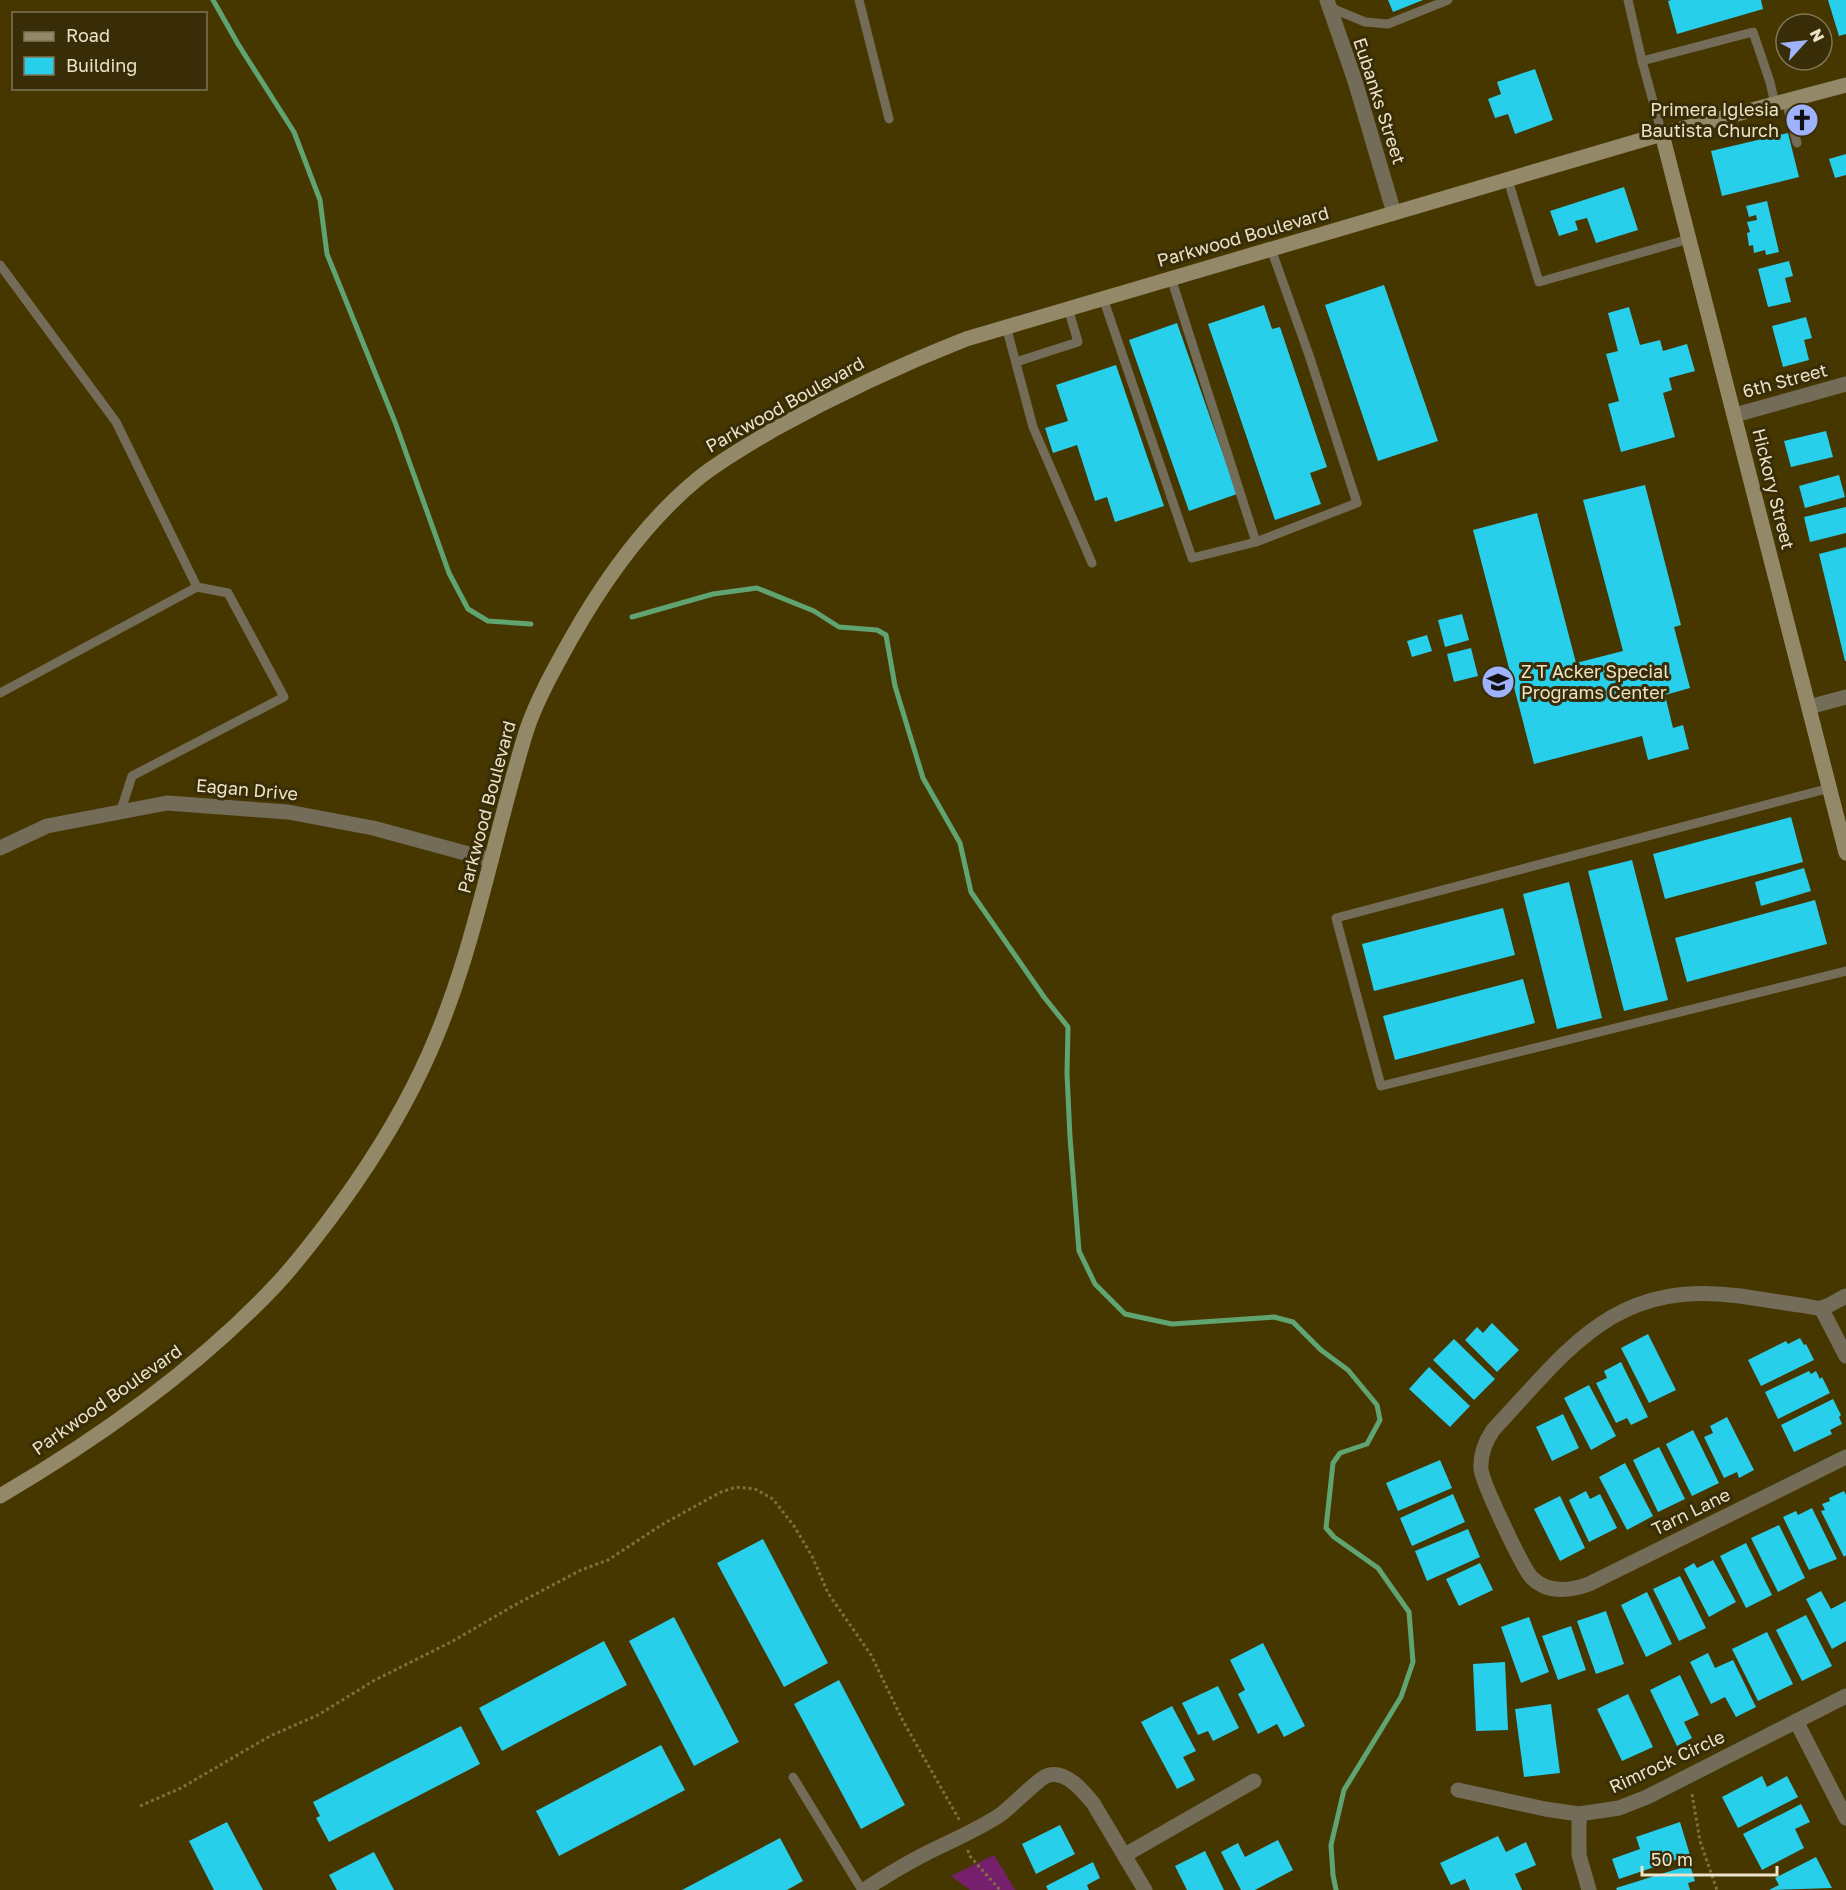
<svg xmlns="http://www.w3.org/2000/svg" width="1846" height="1890" font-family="'Golos Text',sans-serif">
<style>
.green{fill:#76206d}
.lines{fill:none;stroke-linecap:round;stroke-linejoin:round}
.stream{stroke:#60a472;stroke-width:5}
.building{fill:#28cfea}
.path{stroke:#7c6f42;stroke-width:3;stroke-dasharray:3 3;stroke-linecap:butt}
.lane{stroke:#736c58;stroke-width:9}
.street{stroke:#736c58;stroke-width:15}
.secondary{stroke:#938968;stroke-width:15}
.labels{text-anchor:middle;stroke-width:6;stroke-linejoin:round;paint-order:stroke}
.street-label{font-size:18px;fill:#ece3ca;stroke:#382d06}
.poi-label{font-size:18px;fill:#ece3ca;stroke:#382d06;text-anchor:end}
</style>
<rect width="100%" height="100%" fill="#463700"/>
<polygon class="green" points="994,1855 1015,1890 970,1890 951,1876"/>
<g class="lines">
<g class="stream">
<polyline points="213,0 238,44 294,132 320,200 327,254 395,422 449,573 468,609 488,621 531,624"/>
<polyline points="632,617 713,594 757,588 814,611 839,627 877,630 886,635 895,686 923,778 960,843 971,892 1044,997 1068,1027 1067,1074 1070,1137 1079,1251 1095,1284 1125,1314 1172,1324 1274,1317 1293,1322 1321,1350 1348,1370 1377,1405 1380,1420 1367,1444 1340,1453 1333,1463 1326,1528 1334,1537 1378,1568 1409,1612 1413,1662 1401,1697 1344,1790 1331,1845 1333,1875 1336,1890"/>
</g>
</g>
<g class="building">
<polygon points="1388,0 1423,0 1393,12"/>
<polygon points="1671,0 1761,0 1763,9 1677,34 1668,1"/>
<polygon points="1828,0 1846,0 1846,34 1839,36"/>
<polygon points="1535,69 1553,120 1515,134 1508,114 1495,118 1488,99 1501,94 1497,82"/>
<polygon points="1788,133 1799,177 1722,196 1711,151"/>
<polygon points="1846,154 1846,175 1835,178 1829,159"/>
<polygon points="1624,187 1638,230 1596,243 1587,218 1575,221 1578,230 1559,236 1550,211"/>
<polygon points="1767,201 1779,252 1766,255 1765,250 1754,253 1753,245 1749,246 1747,233 1750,232 1747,222 1757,220 1756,215 1749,217 1746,206"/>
<polygon points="1789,261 1793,276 1785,278 1791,302 1768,307 1758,269"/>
<polygon points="1384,285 1438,441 1378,461 1325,305"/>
<polygon points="1264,305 1272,329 1280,327 1327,467 1310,473 1321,504 1275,520 1208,324"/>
<polygon points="1629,307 1640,345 1660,340 1663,351 1687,344 1695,371 1669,378 1672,390 1663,393 1675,437 1621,452 1608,404 1619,401 1606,354 1618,351 1608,313"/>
<polygon points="1806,317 1812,338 1804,340 1809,360 1783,367 1772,326"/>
<polygon points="1177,323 1237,494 1189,511 1129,340"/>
<polygon points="1116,365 1164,506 1115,522 1107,497 1095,501 1077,445 1053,453 1045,428 1068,421 1056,385"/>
<polygon points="1826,431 1833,457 1791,467 1784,441"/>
<polygon points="1839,475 1845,497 1805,508 1799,486"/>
<polygon points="1645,485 1681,625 1674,627 1690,688 1665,695 1673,728 1683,725 1689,749 1648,760 1642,736 1534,764 1473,530 1537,513 1576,663 1623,651 1583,500"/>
<polygon points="1846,507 1846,533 1810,542 1804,517"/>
<polygon points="1846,547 1846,661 1845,661 1819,554"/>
<polygon points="1462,614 1469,640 1445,647 1438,620"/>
<polygon points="1427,635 1432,651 1412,657 1407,641"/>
<polygon points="1471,648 1478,676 1454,682 1447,654"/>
<polygon points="1791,817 1803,862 1665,899 1653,854"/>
<polygon points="1632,860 1668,1000 1624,1011 1588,871"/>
<polygon points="1804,868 1811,891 1761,906 1755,882"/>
<polygon points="1569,882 1602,1018 1557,1029 1523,894"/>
<polygon points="1815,900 1827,944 1687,982 1675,938"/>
<polygon points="1503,908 1515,955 1374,991 1362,944"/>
<polygon points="1523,979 1535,1023 1395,1060 1383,1016"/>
<polygon points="1492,1323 1519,1350 1497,1372 1465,1340 1477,1327 1483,1333"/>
<polygon points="1648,1334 1676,1390 1649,1403 1621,1348"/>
<polygon points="1800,1338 1804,1345 1806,1344 1814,1360 1761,1386 1748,1360 1786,1341 1788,1344"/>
<polygon points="1454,1339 1495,1379 1474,1400 1433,1360"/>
<polygon points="1621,1362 1648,1417 1631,1425 1627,1418 1616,1423 1596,1383 1607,1378 1604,1371"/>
<polygon points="1429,1367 1470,1406 1450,1427 1409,1389"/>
<polygon points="1809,1371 1811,1374 1816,1371 1820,1379 1822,1377 1830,1393 1778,1419 1765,1392"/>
<polygon points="1589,1385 1616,1436 1591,1450 1564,1398"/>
<polygon points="1833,1399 1841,1415 1839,1417 1842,1424 1830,1430 1832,1434 1794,1452 1781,1425"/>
<polygon points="1563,1414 1579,1448 1552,1461 1536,1427"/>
<polygon points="1727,1417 1754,1470 1739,1478 1737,1472 1724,1478 1704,1437 1713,1433 1710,1426"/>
<polygon points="1693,1430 1719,1483 1692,1496 1666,1444"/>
<polygon points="1659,1447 1685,1499 1658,1512 1633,1460"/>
<polygon points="1440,1460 1452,1488 1398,1511 1386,1483"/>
<polygon points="1625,1463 1653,1516 1627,1530 1599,1477"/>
<polygon points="1586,1491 1590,1499 1600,1494 1617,1528 1589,1542 1569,1500"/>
<polygon points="1844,1491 1846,1495 1846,1555 1844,1557 1821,1511 1825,1510 1822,1504 1830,1501 1829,1498"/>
<polygon points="1453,1494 1465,1522 1412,1546 1400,1518"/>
<polygon points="1560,1496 1585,1548 1560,1561 1534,1509"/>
<polygon points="1812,1508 1837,1559 1809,1570 1783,1517 1796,1511 1798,1515"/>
<polygon points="1779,1525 1805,1578 1778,1592 1751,1538"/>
<polygon points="1468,1529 1480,1557 1427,1581 1415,1551"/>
<polygon points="763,1539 828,1663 784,1687 717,1563"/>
<polygon points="1746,1543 1772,1595 1746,1608 1720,1556"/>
<polygon points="1713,1560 1736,1602 1709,1617 1684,1569 1694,1563 1697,1568"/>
<polygon points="1480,1563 1493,1590 1459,1606 1446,1579"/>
<polygon points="1680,1576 1706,1628 1679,1641 1653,1589"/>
<polygon points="1821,1591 1831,1609 1846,1601 1846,1641 1832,1649 1806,1599"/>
<polygon points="1647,1592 1672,1644 1646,1657 1621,1605"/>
<polygon points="1606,1611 1624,1664 1596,1674 1577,1621"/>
<polygon points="1806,1615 1832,1666 1802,1681 1776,1630"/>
<polygon points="674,1617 739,1742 694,1766 629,1641"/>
<polygon points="1529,1617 1549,1672 1521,1683 1501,1627"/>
<polygon points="1571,1626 1586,1670 1558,1680 1542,1636"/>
<polygon points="1767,1632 1793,1684 1758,1701 1732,1649"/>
<polygon points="604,1641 627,1685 502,1751 479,1708"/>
<polygon points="1263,1643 1305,1726 1284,1737 1277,1724 1258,1734 1238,1694 1245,1690 1230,1660"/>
<polygon points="1708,1653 1715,1668 1733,1660 1756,1707 1736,1717 1725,1697 1711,1704 1690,1662"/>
<polygon points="1505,1662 1508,1730 1476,1731 1473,1664"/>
<polygon points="1680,1675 1699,1715 1684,1722 1692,1738 1677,1746 1650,1690"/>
<polygon points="839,1680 905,1805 861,1829 794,1704"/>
<polygon points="1218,1686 1239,1728 1213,1741 1208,1731 1198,1735 1182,1703"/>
<polygon points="1628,1694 1653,1747 1622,1761 1597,1709"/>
<polygon points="1551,1704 1560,1773 1524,1777 1515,1709"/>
<polygon points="1172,1706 1196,1751 1183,1757 1195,1780 1177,1789 1141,1722"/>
<polygon points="461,1726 480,1764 329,1842 316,1818 320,1816 313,1802"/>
<polygon points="661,1745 685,1790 559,1856 536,1811"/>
<polygon points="1762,1776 1767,1787 1787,1776 1798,1797 1738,1828 1722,1797"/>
<polygon points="1801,1804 1810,1822 1795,1829 1804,1848 1762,1870 1743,1834"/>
<polygon points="227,1822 263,1890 214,1890 189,1841"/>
<polygon points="1680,1822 1690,1855 1619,1879 1612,1859 1640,1849 1636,1837"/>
<polygon points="1060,1825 1075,1854 1036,1874 1022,1844"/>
<polygon points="1498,1836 1506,1852 1526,1842 1536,1865 1515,1874 1522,1890 1470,1890 1465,1879 1451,1885 1440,1863"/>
<polygon points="780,1838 803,1881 787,1890 682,1890"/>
<polygon points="1278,1840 1293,1870 1255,1890 1241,1890 1221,1852 1238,1843 1245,1857"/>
<polygon points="1205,1851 1224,1890 1187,1890 1175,1866"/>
<polygon points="374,1852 394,1890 337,1890 329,1875"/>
<polygon points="1816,1857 1832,1888 1769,1890 1779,1885 1775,1878"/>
<polygon points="1093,1862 1100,1878 1087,1885 1089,1890 1048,1890 1046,1886"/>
<polygon points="1690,1865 1695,1881 1688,1883 1690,1890 1617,1890 1616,1888"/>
</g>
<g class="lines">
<g class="path">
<polyline points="1692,1794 1700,1841 1717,1890"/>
<polyline points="140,1806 181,1788 270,1736 318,1715 375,1680 453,1641 513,1606 581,1570 608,1560 663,1524 721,1492 736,1487 755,1489 773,1499 794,1526 812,1556 828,1593 871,1655 903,1721 960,1821"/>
<polyline points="968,1850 969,1855 1000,1890"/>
</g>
<g class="lane">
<polyline points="859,0 889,119"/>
<polyline points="1628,0 1642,61"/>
<polyline points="1329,7 1365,22 1388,24 1448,0"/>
<polyline points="1786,101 1797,143"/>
<polyline points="1662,134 1642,61 1753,32 1770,82 1775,104"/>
<polyline points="1508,180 1539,282 1689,239"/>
<polyline points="0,265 116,422 197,587 0,693"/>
<polyline points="1171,278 1256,542"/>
<polyline points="1103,298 1192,558 1256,542 1357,503 1309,355 1271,249"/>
<polyline points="1006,326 1033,427 1092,563"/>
<polyline points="1016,362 1078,342 1068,308"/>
<polyline points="1830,788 1336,918 1381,1086 1846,971"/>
<polyline points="120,813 132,776 284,697 228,593 197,587"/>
<polyline points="793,1777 862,1890"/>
</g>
<g class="street">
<polyline points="1327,0 1355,81 1394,213"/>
<polyline points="1735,415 1846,384"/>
<polyline points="1809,707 1846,697"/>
<polyline points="0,848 47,826 167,803 288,812 373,828 491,860"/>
<path d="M1846,1296C1839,1299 1829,1307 1821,1308C1815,1309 1805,1305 1799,1305C1779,1302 1759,1299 1740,1296C1614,1279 1570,1348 1493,1430C1485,1442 1480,1454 1481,1469C1482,1482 1523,1569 1532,1578C1548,1593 1570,1591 1589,1584L1846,1457"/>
<polyline points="1821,1308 1846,1356"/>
<polyline points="1796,1721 1846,1818"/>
<polyline points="1458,1790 1545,1809 1579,1814 1619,1808 1647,1797 1846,1696"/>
<polyline points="1579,1814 1579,1855 1589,1890"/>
<polyline points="1125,1855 1254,1781"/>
<path d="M864,1890C884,1877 905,1864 927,1853C951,1841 977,1830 1000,1815C1011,1807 1041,1776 1049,1775C1067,1771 1083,1791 1093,1803L1145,1890"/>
</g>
<g class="secondary">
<polyline points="1662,134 1846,853"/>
<path d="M0,1496C99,1438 197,1369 276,1285C294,1266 310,1245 326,1224C363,1175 396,1124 422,1069C474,960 491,844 527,729C538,697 556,666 572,637C605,579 648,519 700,477C723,459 748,445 773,430C836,395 900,365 966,339L1662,134L1846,85"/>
</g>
</g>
<defs>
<g id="church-disc" transform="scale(1.725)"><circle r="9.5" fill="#9fb3fd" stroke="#382d06"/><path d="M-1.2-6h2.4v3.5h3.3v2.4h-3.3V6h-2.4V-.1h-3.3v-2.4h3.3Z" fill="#111"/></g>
<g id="school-disc" transform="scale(1.725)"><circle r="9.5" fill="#9fb3fd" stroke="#382d06"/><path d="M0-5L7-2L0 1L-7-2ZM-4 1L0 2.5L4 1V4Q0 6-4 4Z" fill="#111"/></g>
</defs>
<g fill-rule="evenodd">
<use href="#church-disc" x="1802" y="120"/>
<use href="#school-disc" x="1498" y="682"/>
</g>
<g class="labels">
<g class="street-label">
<text transform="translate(1379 101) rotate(72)" y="6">Eubanks Street</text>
<text transform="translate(1243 237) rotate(-16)" y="6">Parkwood Boulevard</text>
<text transform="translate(1785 381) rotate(-15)" y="6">6th Street</text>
<text transform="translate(785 405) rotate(-29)" y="6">Parkwood Boulevard</text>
<text transform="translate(1773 489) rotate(76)" y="6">Hickory Street</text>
<text transform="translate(247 790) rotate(5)" y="6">Eagan Drive</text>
<text transform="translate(487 807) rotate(-75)" y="6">Parkwood Boulevard</text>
<text transform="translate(107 1400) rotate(-35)" y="6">Parkwood Boulevard</text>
<text transform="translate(1691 1512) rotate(-26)" y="6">Tarn Lane</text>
<text transform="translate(1667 1762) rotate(-25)" y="6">Rimrock Circle</text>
</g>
<g class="poi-label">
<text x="1779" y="116">Primera Iglesia<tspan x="1779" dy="21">Bautista Church</tspan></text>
<text x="1521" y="678" text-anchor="start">Z T Acker Special<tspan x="1521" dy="21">Programs Center</tspan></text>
</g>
</g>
<rect x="12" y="12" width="195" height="78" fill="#382d06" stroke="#807654" stroke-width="1.5"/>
<rect x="24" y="32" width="30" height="9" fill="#938968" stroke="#807654" stroke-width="1.5"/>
<text x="66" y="42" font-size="18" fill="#ece3ca">Road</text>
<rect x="24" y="57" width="30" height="18" fill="#28cfea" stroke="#807654" stroke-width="1.5"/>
<text x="66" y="72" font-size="18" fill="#ece3ca">Building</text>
<g transform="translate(1804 42) rotate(63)"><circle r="28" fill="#382d06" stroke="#807654" stroke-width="1.5"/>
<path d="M0-4.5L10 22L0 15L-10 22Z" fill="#9fb3fd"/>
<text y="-9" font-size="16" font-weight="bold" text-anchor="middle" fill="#ece3ca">N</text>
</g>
<path d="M1642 1866v9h135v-9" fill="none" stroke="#ece3ca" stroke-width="3"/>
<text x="1651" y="1866" font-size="18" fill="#ece3ca" stroke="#382d06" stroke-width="4.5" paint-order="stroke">50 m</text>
</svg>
